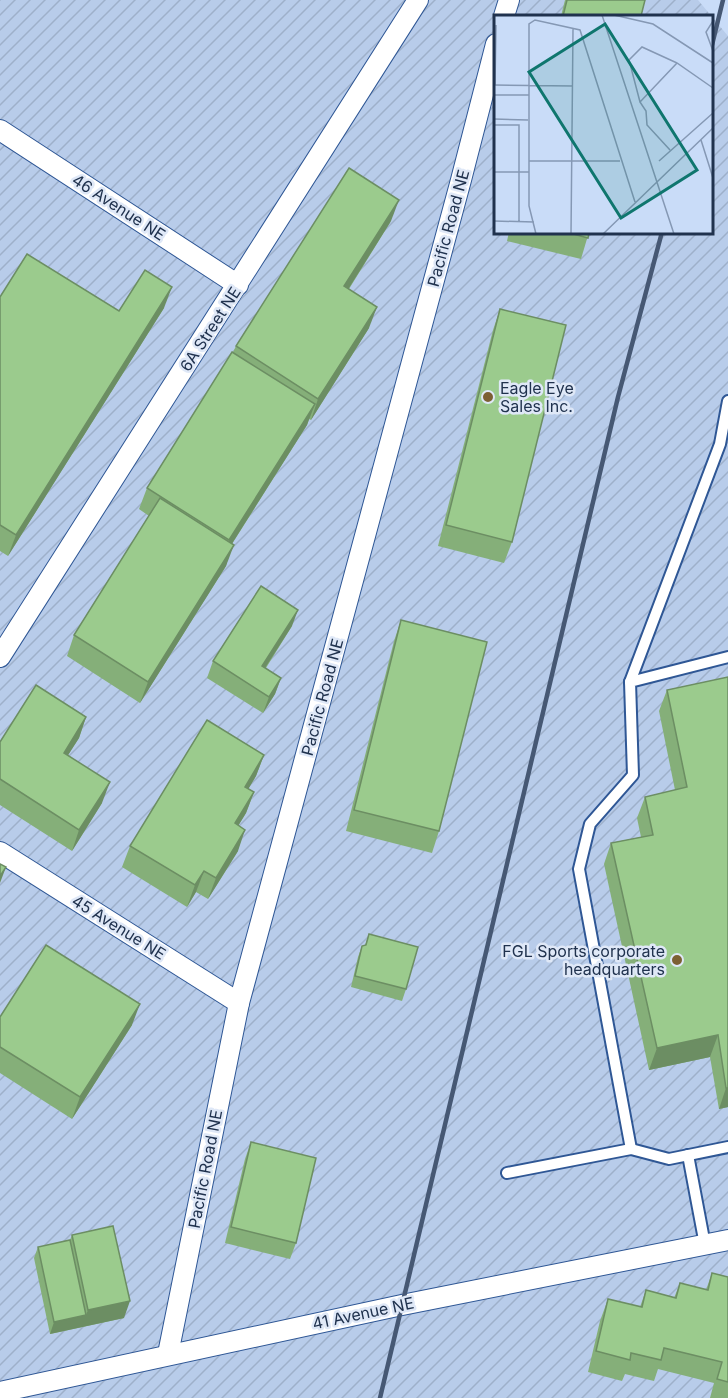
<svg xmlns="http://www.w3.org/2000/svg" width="728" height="1398" font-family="Inter,sans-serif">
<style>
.industrial{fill:url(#industrial-furrows);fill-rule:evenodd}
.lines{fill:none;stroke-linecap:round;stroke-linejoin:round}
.service-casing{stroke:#2f5795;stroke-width:14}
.minor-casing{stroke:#2f5795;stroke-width:22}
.service{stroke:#fff;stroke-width:10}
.minor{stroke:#fff;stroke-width:20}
.rail{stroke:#465874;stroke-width:4.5}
.wall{fill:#85af79}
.shaded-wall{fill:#6c8e63}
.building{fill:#9bcb8d;stroke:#6c8e63;stroke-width:1.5}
.poi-dot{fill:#7c6033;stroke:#dfe8f7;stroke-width:2}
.labels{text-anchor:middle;stroke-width:5;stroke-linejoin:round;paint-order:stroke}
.street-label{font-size:16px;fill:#20324e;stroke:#dfe8f7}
.poi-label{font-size:16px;fill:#20324e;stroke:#dfe8f7;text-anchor:start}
.inset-road{fill:none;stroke:#8598b4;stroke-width:1.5}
.view{fill:#0f766e;fill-opacity:0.15;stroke:#0f766e;stroke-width:3}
.inset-edge{fill:none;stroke:#20324e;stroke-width:3}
</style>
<defs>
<pattern id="industrial-furrows" width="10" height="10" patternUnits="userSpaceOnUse" patternTransform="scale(1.5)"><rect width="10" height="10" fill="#b8ccea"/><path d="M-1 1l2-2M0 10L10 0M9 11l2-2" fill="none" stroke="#9eb0ca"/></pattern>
</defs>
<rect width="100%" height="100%" fill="#c9dcf8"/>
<path class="industrial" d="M0,0H698L728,36V1398H0ZM496,16H712V232H496Z"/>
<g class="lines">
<g class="service-casing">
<g id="service">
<polyline points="630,682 720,444 728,401"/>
<polyline points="631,1149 579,869 590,824 633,775 630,682 728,657"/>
<polyline points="688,1155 705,1245"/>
<polyline points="507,1173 631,1149 669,1159 728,1147"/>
</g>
</g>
<g class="minor-casing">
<g id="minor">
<polyline points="504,16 509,0"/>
<polyline points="0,130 238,285"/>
<polyline points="0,657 418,0"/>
<polyline points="0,852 239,1003"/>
<polyline points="168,1354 239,1003 461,180 496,44"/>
<polyline points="0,1392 402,1305 728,1240"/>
</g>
</g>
<use href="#service" class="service"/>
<use href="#minor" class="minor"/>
<g class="rail">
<polyline points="712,45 723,0"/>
<polyline points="380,1398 618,397 662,232"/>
</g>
</g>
<g class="wall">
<polygon points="565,0 645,0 641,16 561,16"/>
<polygon points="391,221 349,289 369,328 311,420 309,419 307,425 232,544 226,566 140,703 67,656 74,635 149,516 139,509 147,488 233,352 236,346"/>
<polygon points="509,232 589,232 581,259 507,241"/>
<polygon points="0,297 119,311 164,308 8,556 0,551"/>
<polygon points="500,309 512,542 504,563 438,546 493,330"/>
<polygon points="401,620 439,831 432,853 346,831 394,641"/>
<polygon points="292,626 266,668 281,678 275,694 263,713 207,678 213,661"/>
<polygon points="728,677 728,1107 719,1109 710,1057 649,1070 604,864 611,843 641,837 637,818 645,797 675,790 659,711 667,690"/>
<polygon points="86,717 79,738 68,755 102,803 72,851 0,805 0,742"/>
<polygon points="264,755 256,776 248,789 254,792 246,813 238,826 238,851 208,899 196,892 187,907 122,867 130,846"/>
<polygon points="369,934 406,989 402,1001 351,987 358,957 362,946 365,945"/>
<polygon points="0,1017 132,1025 72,1119 0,1073"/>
<polygon points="251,1142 296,1243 290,1259 225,1243 245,1159"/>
<polygon points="72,1235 124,1318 50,1334 34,1258 38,1247 70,1240"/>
<polygon points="712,1273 728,1277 728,1398 710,1398 714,1383 658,1369 654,1381 625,1374 622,1381 588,1372 600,1321 608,1299 640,1307 646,1290 674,1298 680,1283 706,1290"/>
</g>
<g class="shaded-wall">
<polygon points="399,200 391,221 337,307 344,286"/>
<polygon points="172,287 164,308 8,556 16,535"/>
<polygon points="377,307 369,328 311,420 318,399"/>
<polygon points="315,404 307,425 221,561 229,540"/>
<polygon points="234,545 226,566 140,703 148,682"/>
<polygon points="298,610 292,626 256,682 262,666"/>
<polygon points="281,678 275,694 263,713 269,697"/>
<polygon points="86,717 79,738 56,774 64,753"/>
<polygon points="264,755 256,776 237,808 245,787"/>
<polygon points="110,782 102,803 72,851 79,830"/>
<polygon points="254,792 246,813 227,844 235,823"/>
<polygon points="245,830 238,851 208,899 216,878"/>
<polygon points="6,867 0,883 0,876"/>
<polygon points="204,871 196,892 187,907 195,885"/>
<polygon points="140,1004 132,1025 72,1119 80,1097"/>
<polygon points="718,1035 710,1057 649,1070 657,1048"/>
<polygon points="726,1088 728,1088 728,1107 719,1109"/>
<polygon points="130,1301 124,1318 50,1334 54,1322 86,1315 88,1310"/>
</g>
<g class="building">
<polygon points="567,0 645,0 641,16 563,16"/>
<polygon points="349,168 399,200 344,286 377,307 318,399 236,346"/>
<polygon points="566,232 589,232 588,238"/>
<polygon points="27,254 119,311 145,270 172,287 16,535 0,525 0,297"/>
<polygon points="500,309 566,325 512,542 446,525"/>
<polygon points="232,352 315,404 229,540 147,488"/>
<polygon points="160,498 234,545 148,682 74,635"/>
<polygon points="261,586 298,610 262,666 281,678 269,697 213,661"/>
<polygon points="401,620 487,642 439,831 354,810"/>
<polygon points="728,677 728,1088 726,1088 718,1035 657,1048 611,843 653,835 645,797 687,787 667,690"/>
<polygon points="36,685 86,717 64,753 110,782 79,830 0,779 0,742"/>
<polygon points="207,720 264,755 245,787 254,792 235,823 245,830 216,878 204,871 195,885 130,846"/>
<polygon points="0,864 6,867 0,876"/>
<polygon points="369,934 418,947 406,989 355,976 362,946 366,945"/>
<polygon points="46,945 140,1004 80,1097 0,1047 0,1017"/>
<polygon points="251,1142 316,1158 296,1243 231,1227"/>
<polygon points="113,1226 130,1301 88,1310 72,1235"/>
<polygon points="70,1240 86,1315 54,1322 38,1247"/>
<polygon points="712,1273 728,1277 728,1382 717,1379 722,1362 664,1348 661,1360 631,1353 630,1360 596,1351 608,1299 642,1307 646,1290 676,1298 680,1283 708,1290"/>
</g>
<g class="poi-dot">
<circle cx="488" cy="397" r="6"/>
<circle cx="677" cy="960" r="6"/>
</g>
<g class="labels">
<g class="street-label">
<text transform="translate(119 207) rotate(33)" y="6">46 Avenue NE</text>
<text transform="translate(448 228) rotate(-75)" y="6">Pacific Road NE</text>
<text transform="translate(210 329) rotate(-57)" y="6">6A Street NE</text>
<text transform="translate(322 697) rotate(-75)" y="6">Pacific Road NE</text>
<text transform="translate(119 927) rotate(32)" y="6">45 Avenue NE</text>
<text transform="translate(205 1169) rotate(-79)" y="6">Pacific Road NE</text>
<text transform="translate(363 1313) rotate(-12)" y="6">41 Avenue NE</text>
</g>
<g class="poi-label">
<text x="500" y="394">Eagle Eye<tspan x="500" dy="18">Sales Inc.</tspan></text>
<text x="665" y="957" text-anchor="end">FGL Sports corporate<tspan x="665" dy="18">headquarters</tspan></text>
</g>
</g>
<g transform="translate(494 15)">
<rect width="219" height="219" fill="#c9dcf8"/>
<path class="inset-road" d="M108,0L180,219M120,0L159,9L219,48M219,6L212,17L219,36M0,70L79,71M1,70L2,10M0,80H35M146,87L135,45L148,32L183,48M0,104L34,105M0,110H25V206M207,125L219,163M176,135L153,110L152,96L146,87L183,48L219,73M35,146H126M165,146L219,98M0,157H35M0,206L40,207M42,219L35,191V9L41,5L86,15L141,187M77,219L79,14M109,219L219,113"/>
<path class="view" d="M111,9L203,155L127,203L35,57Z"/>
<rect width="219" height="219" class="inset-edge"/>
</g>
</svg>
